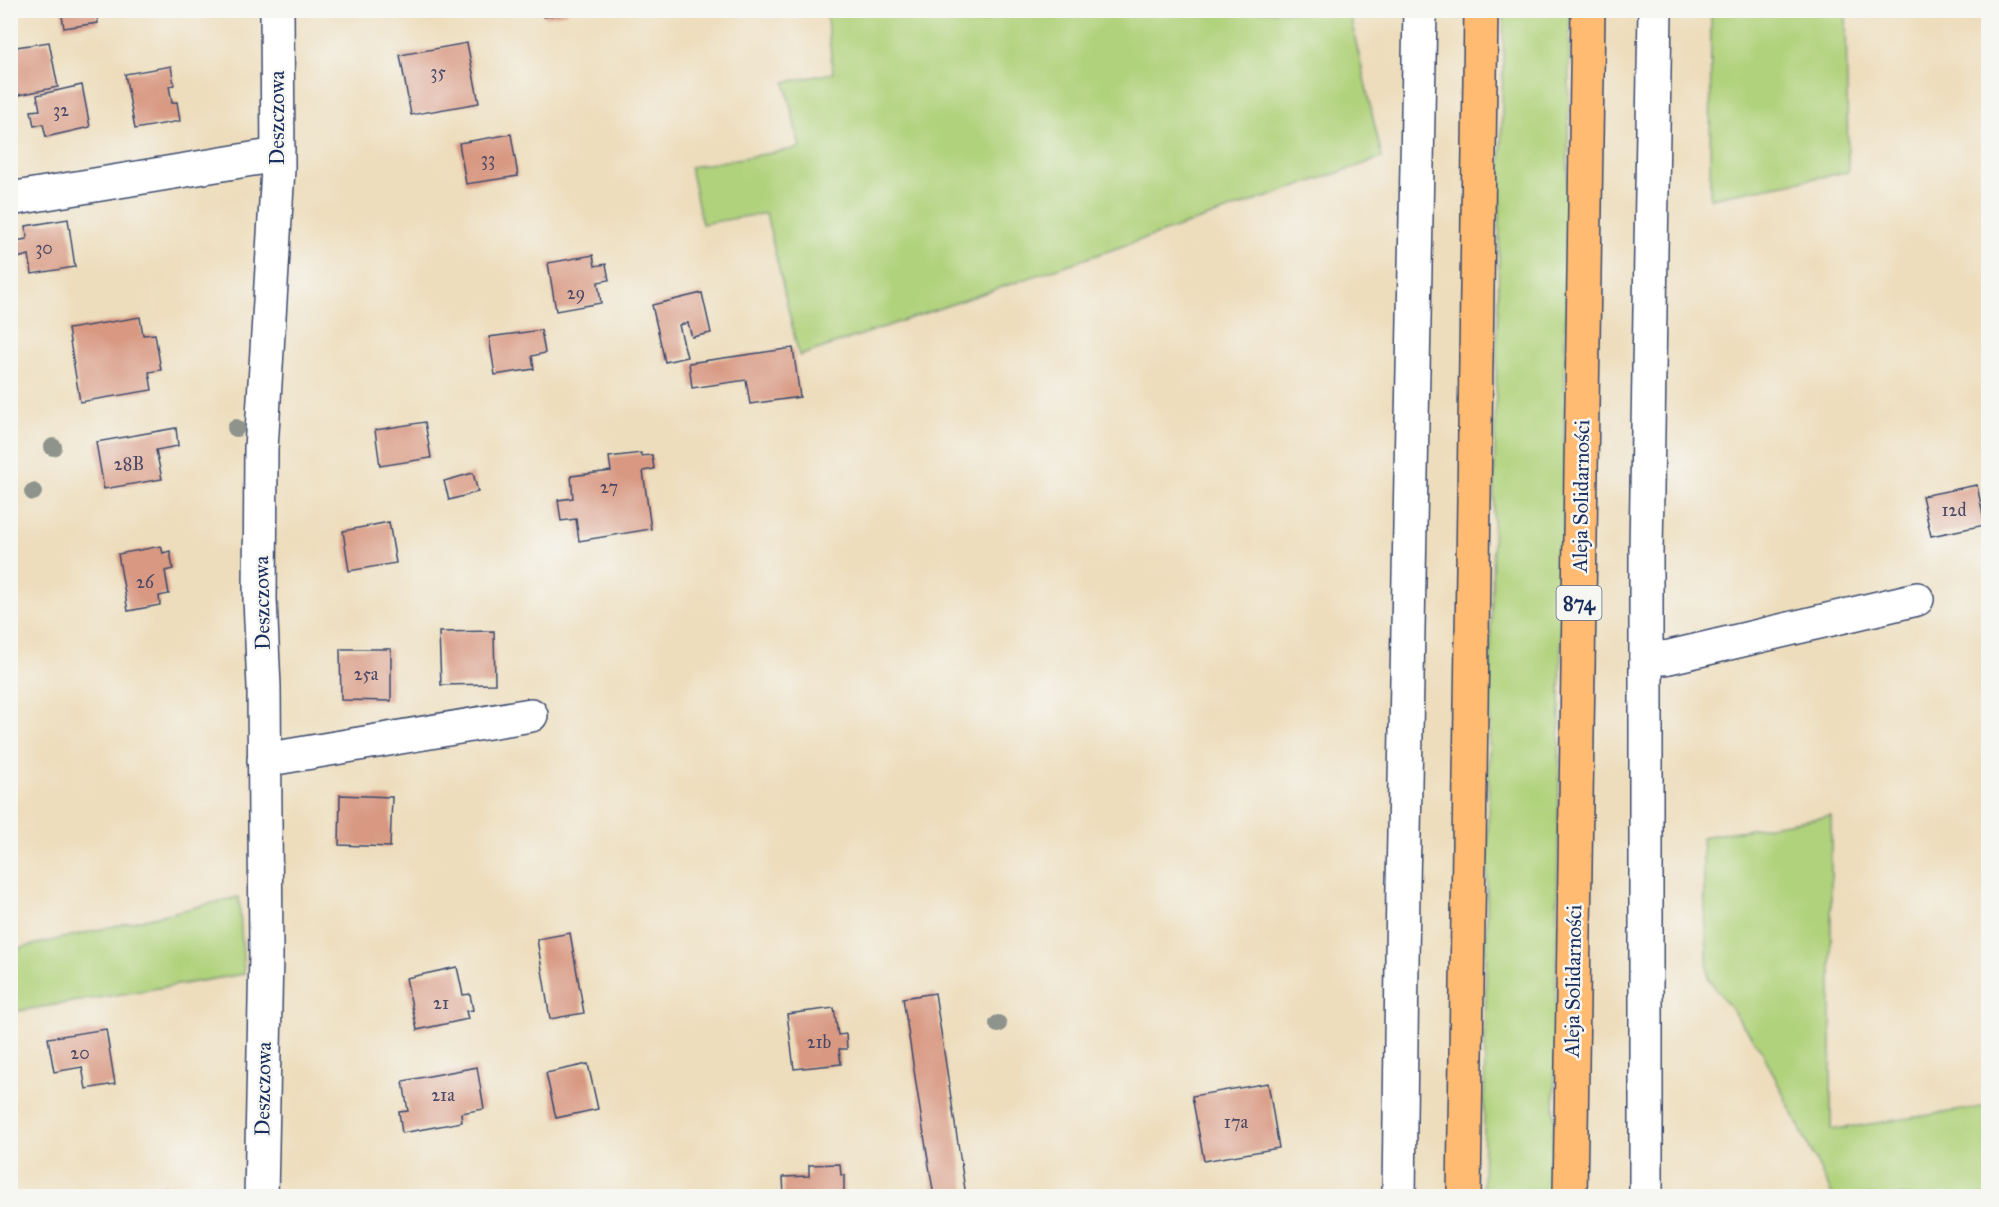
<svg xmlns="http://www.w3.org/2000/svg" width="1999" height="1207" font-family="'IM FELL Great Primer',serif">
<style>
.green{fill:#b1d27b;stroke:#66806c;stroke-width:1.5}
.building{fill:#d89881}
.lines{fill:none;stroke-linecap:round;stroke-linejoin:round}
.minor-casing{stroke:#3a496c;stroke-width:36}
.major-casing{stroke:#3a496c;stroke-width:36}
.path{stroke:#3a496c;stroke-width:4;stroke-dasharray:1.5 4.5;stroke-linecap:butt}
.minor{stroke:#fff;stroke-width:33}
.major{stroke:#ffbb71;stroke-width:33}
.tree{fill:#8e948c}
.labels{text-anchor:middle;stroke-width:5;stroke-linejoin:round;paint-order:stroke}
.number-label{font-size:18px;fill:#4a4967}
.shield{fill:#f6f6f2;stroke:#5d6b8a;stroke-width:1.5}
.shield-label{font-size:20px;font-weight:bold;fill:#1b2f5e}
.street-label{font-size:21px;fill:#1b2f5e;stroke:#f6f6f2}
</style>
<rect width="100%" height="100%" fill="#f6f6f2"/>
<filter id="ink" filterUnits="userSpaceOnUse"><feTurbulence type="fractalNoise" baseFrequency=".0167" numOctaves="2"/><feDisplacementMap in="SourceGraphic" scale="12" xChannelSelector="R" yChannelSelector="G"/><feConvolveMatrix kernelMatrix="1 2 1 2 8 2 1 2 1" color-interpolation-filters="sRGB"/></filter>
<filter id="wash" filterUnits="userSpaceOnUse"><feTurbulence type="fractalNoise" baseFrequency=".008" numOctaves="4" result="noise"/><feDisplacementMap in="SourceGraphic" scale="24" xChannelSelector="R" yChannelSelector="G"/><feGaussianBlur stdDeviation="1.35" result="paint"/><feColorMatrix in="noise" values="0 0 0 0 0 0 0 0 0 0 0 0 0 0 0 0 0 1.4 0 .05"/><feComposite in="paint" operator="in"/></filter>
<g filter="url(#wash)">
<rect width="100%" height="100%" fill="#edddbc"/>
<g class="green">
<polygon points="826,11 1349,11 1382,158 799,356 766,213 702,224 690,167 800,148 785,82 833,73"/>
<polygon points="1504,11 1570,11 1553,1196 1483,1196 1490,683"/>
<polygon points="1711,11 1846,11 1848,172 1710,198"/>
<polygon points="1831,816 1831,1130 1988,1106 1988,1196 1833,1196 1762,1051 1708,978 1702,837"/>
<polygon points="239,897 244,974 11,1012 11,950"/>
</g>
<g id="blocks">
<g class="building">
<polygon points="61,10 96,10 98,23 64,28"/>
<polygon points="543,10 567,10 568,13 544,17"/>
<polygon points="49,42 58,87 14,96 10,79 10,48"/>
<polygon points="467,43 479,103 411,115 400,55"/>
<polygon points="171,66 174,85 169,86 172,103 177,102 180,121 135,129 125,74"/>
<polygon points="82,85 90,127 46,137 43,124 34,126 31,111 40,110 37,95"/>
<polygon points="511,134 518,176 466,184 459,143"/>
<polygon points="68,219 75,267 32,274 29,255 17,258 14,241 27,239 26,226"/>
<polygon points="593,255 595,266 606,264 609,280 598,282 601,303 556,311 548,263"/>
<polygon points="702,293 711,333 692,337 688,323 679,325 687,357 665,362 652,305"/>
<polygon points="140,317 143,335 155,334 161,370 149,372 152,390 80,402 68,329"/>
<polygon points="541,330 545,353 532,356 534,369 495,375 489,337"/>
<polygon points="793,348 800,397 750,404 746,380 692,388 689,363"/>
<polygon points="425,422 431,458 380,466 375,430"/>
<polygon points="176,428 178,446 156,450 162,479 104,489 96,442"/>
<polygon points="641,453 641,456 652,455 654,469 643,471 651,529 579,541 576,519 561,521 558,500 573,498 571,476 611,471 609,457"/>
<polygon points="473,473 478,492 449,500 444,481"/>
<polygon points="1977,485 1985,525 1931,536 1922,496"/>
<polygon points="389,522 396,563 349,571 343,531"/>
<polygon points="161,546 163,553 170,551 173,569 165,571 169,594 159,596 160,605 128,611 118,554"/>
<polygon points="494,631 495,684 441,685 439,632"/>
<polygon points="340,649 391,649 391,701 341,700"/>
<polygon points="340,795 392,797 390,847 339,845"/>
<polygon points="570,933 584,1013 550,1019 537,939"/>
<polygon points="457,967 463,995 470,994 473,1010 466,1011 468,1019 417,1030 406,978"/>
<polygon points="935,993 955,1124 966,1196 934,1196 923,1129 903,998"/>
<polygon points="834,1008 838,1035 846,1034 847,1049 839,1049 841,1064 794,1069 787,1014"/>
<polygon points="106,1029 115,1084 86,1089 82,1067 54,1072 48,1038"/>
<polygon points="588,1064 598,1109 556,1118 546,1073"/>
<polygon points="477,1067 484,1109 461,1113 462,1122 402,1133 399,1112 408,1111 403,1081"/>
<polygon points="1268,1083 1279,1148 1204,1161 1192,1096"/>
<polygon points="840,1164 841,1175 844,1175 844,1196 784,1196 783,1177 809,1176 809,1165"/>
<polygon points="167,1188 168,1196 126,1196 125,1195"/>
</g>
</g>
</g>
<g filter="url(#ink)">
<use href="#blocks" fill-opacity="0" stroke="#3a496c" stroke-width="1.5"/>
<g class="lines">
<g class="minor-casing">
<g id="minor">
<polyline points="10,199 277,155"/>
<polyline points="1646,656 1665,658 1917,599"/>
<polyline points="264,760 531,715"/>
<polyline points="261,1196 266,954 264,687 260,599 261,449 278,169 277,10"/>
<polyline points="1399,1196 1403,885 1420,10"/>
<polyline points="1646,1196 1646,550 1655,10"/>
</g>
</g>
<g class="major-casing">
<g id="major">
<polyline points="1464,1196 1481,10"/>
<polyline points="1570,1196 1588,10"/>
</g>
</g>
<polyline class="path" points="1681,1193 1691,1196"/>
<use href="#minor" class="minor"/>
<use href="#major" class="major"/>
</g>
<g class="tree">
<circle cx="236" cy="428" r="9"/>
<circle cx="53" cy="447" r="9"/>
<circle cx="33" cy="492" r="9"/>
<circle cx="998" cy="1024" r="9"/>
</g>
</g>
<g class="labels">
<g class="number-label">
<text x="438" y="78">35</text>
<text x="61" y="116">32</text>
<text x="488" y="165">33</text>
<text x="44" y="254">30</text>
<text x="576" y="299">29</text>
<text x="129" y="470">28B</text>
<text x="609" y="493">27</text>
<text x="1954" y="516">12d</text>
<text x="145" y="588">26</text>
<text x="366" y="680">25a</text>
<text x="441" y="1009">21</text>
<text x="819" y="1048">21b</text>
<text x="80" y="1059">20</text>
<text x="443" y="1101">21a</text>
<text x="1236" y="1128">17a</text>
</g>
<rect class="shield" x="1556.5" y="586" width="45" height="34" rx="4.5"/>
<g class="shield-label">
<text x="1579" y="610">874</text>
</g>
<g class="street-label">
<text transform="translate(277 118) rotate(-90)" y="7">Deszczowa</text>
<text transform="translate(1581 496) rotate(-89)" y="7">Aleja Solidarności</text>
<text transform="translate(262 603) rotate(-91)" y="7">Deszczowa</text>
<text transform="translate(1573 981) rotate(-89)" y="7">Aleja Solidarności</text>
<text transform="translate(263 1089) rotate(-89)" y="7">Deszczowa</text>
</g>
</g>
<rect width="1999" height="1207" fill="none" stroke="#f6f6f2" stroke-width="36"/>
</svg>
